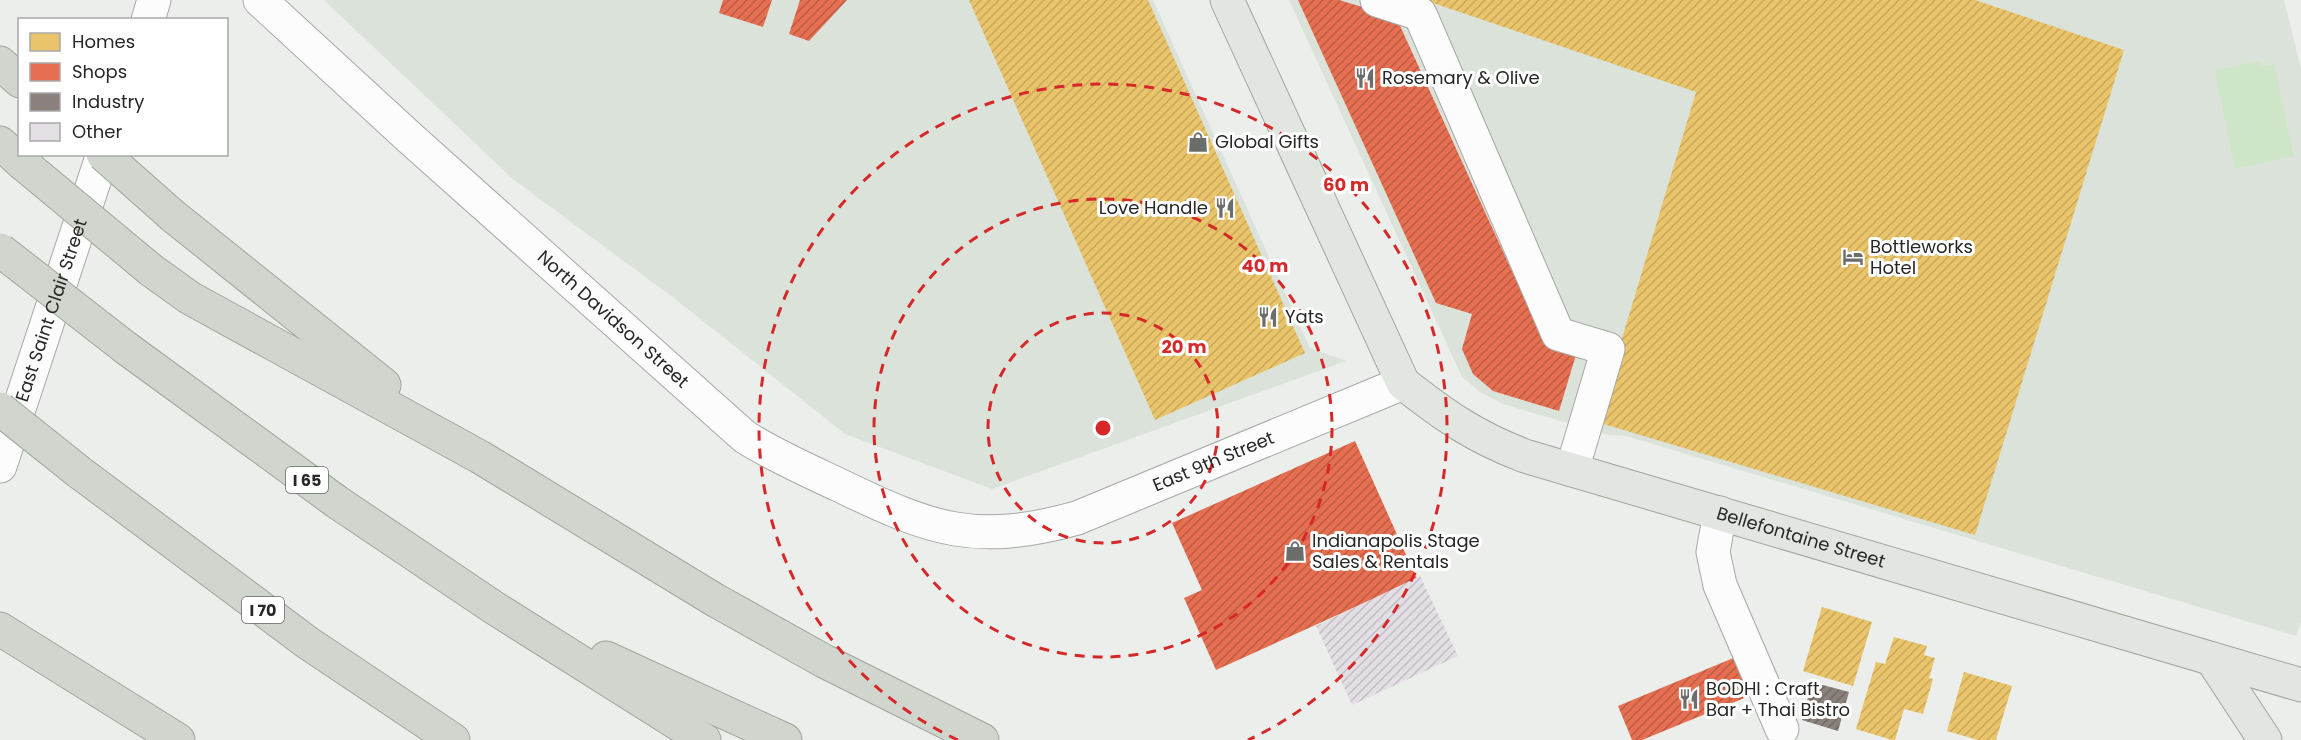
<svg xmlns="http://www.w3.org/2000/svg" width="2301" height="740" font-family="Poppins,sans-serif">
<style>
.built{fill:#dbe2d9}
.green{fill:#cfe5c8}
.homes{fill:url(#homes-hatch)}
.shops{fill:url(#shops-hatch)}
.industry{fill:url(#industry-hatch)}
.building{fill:url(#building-hatch)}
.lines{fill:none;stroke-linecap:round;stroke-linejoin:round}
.minor-casing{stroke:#a6a8a5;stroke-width:35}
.major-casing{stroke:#9ea69b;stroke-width:35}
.highway-casing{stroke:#9ea69b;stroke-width:35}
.minor{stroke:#fcfcfc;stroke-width:33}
.major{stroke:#e2e6e0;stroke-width:33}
.highway{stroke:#d0d6ce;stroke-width:33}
.highway-bridge-casing{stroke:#9ea69b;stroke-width:35;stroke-linecap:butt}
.highway-bridge{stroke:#d0d6ce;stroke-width:33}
.ring{fill:none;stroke:#d62828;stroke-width:3;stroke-dasharray:10 8}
.labels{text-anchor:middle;stroke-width:6;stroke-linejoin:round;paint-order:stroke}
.shield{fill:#fff;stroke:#676866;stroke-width:1.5}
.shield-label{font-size:16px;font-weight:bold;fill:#262825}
.poi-label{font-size:18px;fill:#262825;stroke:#fff;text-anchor:start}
.street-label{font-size:18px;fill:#262825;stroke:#fff}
.centre{fill:#d62828;stroke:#fff;stroke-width:3}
.ring-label{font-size:18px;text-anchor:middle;font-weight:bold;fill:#d62828;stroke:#fff;stroke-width:6;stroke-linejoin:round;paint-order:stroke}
</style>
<defs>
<pattern id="homes-hatch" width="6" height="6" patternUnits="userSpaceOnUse" patternTransform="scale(1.5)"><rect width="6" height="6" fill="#e9c46a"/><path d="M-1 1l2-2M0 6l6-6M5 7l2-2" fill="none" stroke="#c8a85c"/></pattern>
<pattern id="shops-hatch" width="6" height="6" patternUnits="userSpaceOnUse" patternTransform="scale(1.5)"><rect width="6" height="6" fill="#e76f51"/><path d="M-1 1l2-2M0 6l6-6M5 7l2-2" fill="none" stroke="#bb5b43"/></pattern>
<pattern id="industry-hatch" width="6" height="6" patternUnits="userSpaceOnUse" patternTransform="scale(1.5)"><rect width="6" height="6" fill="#8a817c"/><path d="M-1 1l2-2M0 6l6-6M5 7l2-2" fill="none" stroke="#716a65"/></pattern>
<pattern id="building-hatch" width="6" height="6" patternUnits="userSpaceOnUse" patternTransform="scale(1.5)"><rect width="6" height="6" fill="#e4dee5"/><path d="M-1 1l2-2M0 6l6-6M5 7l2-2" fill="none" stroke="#c3bec4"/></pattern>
</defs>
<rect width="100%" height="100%" fill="#ebeeea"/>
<g class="built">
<polygon points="324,0 1153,0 1310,348 1346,361 992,489 845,434 674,298 514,180"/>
<polygon points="1289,0 2284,0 2301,69 2301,622 2296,636 1626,436 1608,435 1503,404 1480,392 1462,377"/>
</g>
<polygon class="green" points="2260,61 2261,66 2274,64 2294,156 2235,169 2215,71"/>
<g class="homes">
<polygon points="969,0 1148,0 1305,353 1155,420"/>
<polygon points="1424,0 1975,0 2124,50 1975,535 1597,422 1696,92"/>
<polygon points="1822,607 1872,622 1853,686 1803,671"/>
<polygon points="1894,637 1927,646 1924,655 1935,658 1929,678 1933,679 1923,714 1904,709 1895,740 1892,740 1856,729 1876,662 1885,664"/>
<polygon points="1964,672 2012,686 1996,740 1978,740 1947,731"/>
</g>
<g class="shops">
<polygon points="723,0 772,0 763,27 719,13"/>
<polygon points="800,0 847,0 809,41 789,34"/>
<polygon points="1298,0 1339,0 1396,17 1542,337 1578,348 1559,411 1493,391 1473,374 1462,349 1472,314 1436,303"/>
<polygon points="1355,441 1417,579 1216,670 1184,598 1202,590 1172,523"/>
<polygon points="1743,654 1759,692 1642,740 1632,740 1618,706"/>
</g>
<polygon class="industry" points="1812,682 1849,692 1838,731 1802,720"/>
<polygon class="building" points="1420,576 1458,656 1352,705 1316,626"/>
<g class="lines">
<g class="minor-casing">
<g id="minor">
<path id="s1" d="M260,0L410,138L745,437C775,456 807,470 839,485C932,530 975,546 1077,518L1403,383"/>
<polyline points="1377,0 1420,14 1558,334 1608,349 1572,470"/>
<polyline points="148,20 154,0"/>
<path id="s2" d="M0,466L103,154"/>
<polyline points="1720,513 1713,552 1720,585 1782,729"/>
</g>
</g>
<g class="major-casing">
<g id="major">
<path id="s3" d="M1227,0L1403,383C1445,416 1475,437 1525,456L2301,685"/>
<polyline points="2213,661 2265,740"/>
</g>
</g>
<g class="highway-casing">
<g id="highway">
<polyline points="0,63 20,81"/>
<polyline points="0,143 21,162"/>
<polyline points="173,216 384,385"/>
<polyline points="151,270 190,298 480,457 715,600 824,661 982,740"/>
<polyline points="126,348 337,502 493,607 704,740"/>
<polyline points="79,472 308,643 453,740"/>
<polyline points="0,629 178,740"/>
<polyline points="606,658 785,740"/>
</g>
</g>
<use href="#minor" class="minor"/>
<use href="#major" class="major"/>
<use href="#highway" class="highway"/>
<g class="highway-bridge-casing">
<g id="highway-bridge">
<polyline points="103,154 173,216"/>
<polyline points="21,162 151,270"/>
<polyline points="0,250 126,348"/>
<polyline points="0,409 79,472"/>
</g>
</g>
<use href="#highway-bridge" class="highway-bridge"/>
</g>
<g class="ring">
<circle cx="1103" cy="428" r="115"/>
<circle cx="1103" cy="428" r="229"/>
<path d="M958 740A344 344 0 1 1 1248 740"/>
</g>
<defs>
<g id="restaurant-bare" transform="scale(1.62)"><path d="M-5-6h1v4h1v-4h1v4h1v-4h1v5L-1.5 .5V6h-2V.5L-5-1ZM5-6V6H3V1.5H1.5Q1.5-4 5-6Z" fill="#6b6d6a" stroke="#fff" stroke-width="2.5" paint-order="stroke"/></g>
<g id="shop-bare" transform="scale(1.62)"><path d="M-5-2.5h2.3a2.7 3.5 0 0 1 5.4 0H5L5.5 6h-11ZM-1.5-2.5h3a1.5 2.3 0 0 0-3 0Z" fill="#6b6d6a" stroke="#fff" stroke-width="2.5" paint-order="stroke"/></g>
<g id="hotel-bare" transform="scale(1.62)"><path d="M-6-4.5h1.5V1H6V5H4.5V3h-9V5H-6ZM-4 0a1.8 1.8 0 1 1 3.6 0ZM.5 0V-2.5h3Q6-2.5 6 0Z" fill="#6b6d6a" stroke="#fff" stroke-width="2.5" paint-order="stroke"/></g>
</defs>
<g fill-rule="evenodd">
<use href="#restaurant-bare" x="1365" y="78"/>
<use href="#shop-bare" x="1198" y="142"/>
<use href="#restaurant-bare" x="1225" y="208"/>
<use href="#hotel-bare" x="1853" y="257"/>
<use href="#restaurant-bare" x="1268" y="317"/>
<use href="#shop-bare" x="1295" y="551"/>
<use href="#restaurant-bare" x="1689" y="699"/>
</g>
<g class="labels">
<g class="shield">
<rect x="286" y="467" width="42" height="26" rx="4.5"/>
<rect x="242" y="597" width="42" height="26" rx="4.5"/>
</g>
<g class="shield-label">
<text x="307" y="486">I 65</text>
<text x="263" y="616">I 70</text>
</g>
<g class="poi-label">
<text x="1382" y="84">Rosemary &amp; Olive</text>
<text x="1215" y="148">Global Gifts</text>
<text x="1208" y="214" text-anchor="end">Love Handle</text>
<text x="1870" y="253">Bottleworks<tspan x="1870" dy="21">Hotel</tspan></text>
<text x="1285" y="323">Yats</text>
<text x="1312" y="547">Indianapolis Stage<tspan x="1312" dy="21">Sales &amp; Rentals</tspan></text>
<text x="1706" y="695">BODHI : Craft<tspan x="1706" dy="21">Bar + Thai Bistro</tspan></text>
</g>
<g class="street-label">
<text dy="6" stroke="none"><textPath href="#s2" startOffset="164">East Saint Clair Street</textPath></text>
<text dy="6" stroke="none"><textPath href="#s1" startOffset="476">North Davidson Street</textPath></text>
<text dy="6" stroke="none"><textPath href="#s1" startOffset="1154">East 9th Street</textPath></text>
<text dy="6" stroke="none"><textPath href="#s3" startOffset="852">Bellefontaine Street</textPath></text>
</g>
</g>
<circle cx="1103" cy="428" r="9" class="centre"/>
<g class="ring-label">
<text x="1346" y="191">60 m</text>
<text x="1265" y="272">40 m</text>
<text x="1184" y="353">20 m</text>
</g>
<rect x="18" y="18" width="210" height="138" fill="#ffffff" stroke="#a8a9a8" stroke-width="1.5"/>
<rect x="30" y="33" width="30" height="18" fill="#e9c46a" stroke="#a8a9a8" stroke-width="1.5"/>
<text x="72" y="48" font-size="18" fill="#262825">Homes</text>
<rect x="30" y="63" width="30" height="18" fill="#e76f51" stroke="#a8a9a8" stroke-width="1.5"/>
<text x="72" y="78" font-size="18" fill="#262825">Shops</text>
<rect x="30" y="93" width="30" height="18" fill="#8a817c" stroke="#a8a9a8" stroke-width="1.5"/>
<text x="72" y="108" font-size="18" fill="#262825">Industry</text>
<rect x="30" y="123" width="30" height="18" fill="#e4dee5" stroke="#a8a9a8" stroke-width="1.5"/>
<text x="72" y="138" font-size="18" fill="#262825">Other</text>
</svg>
